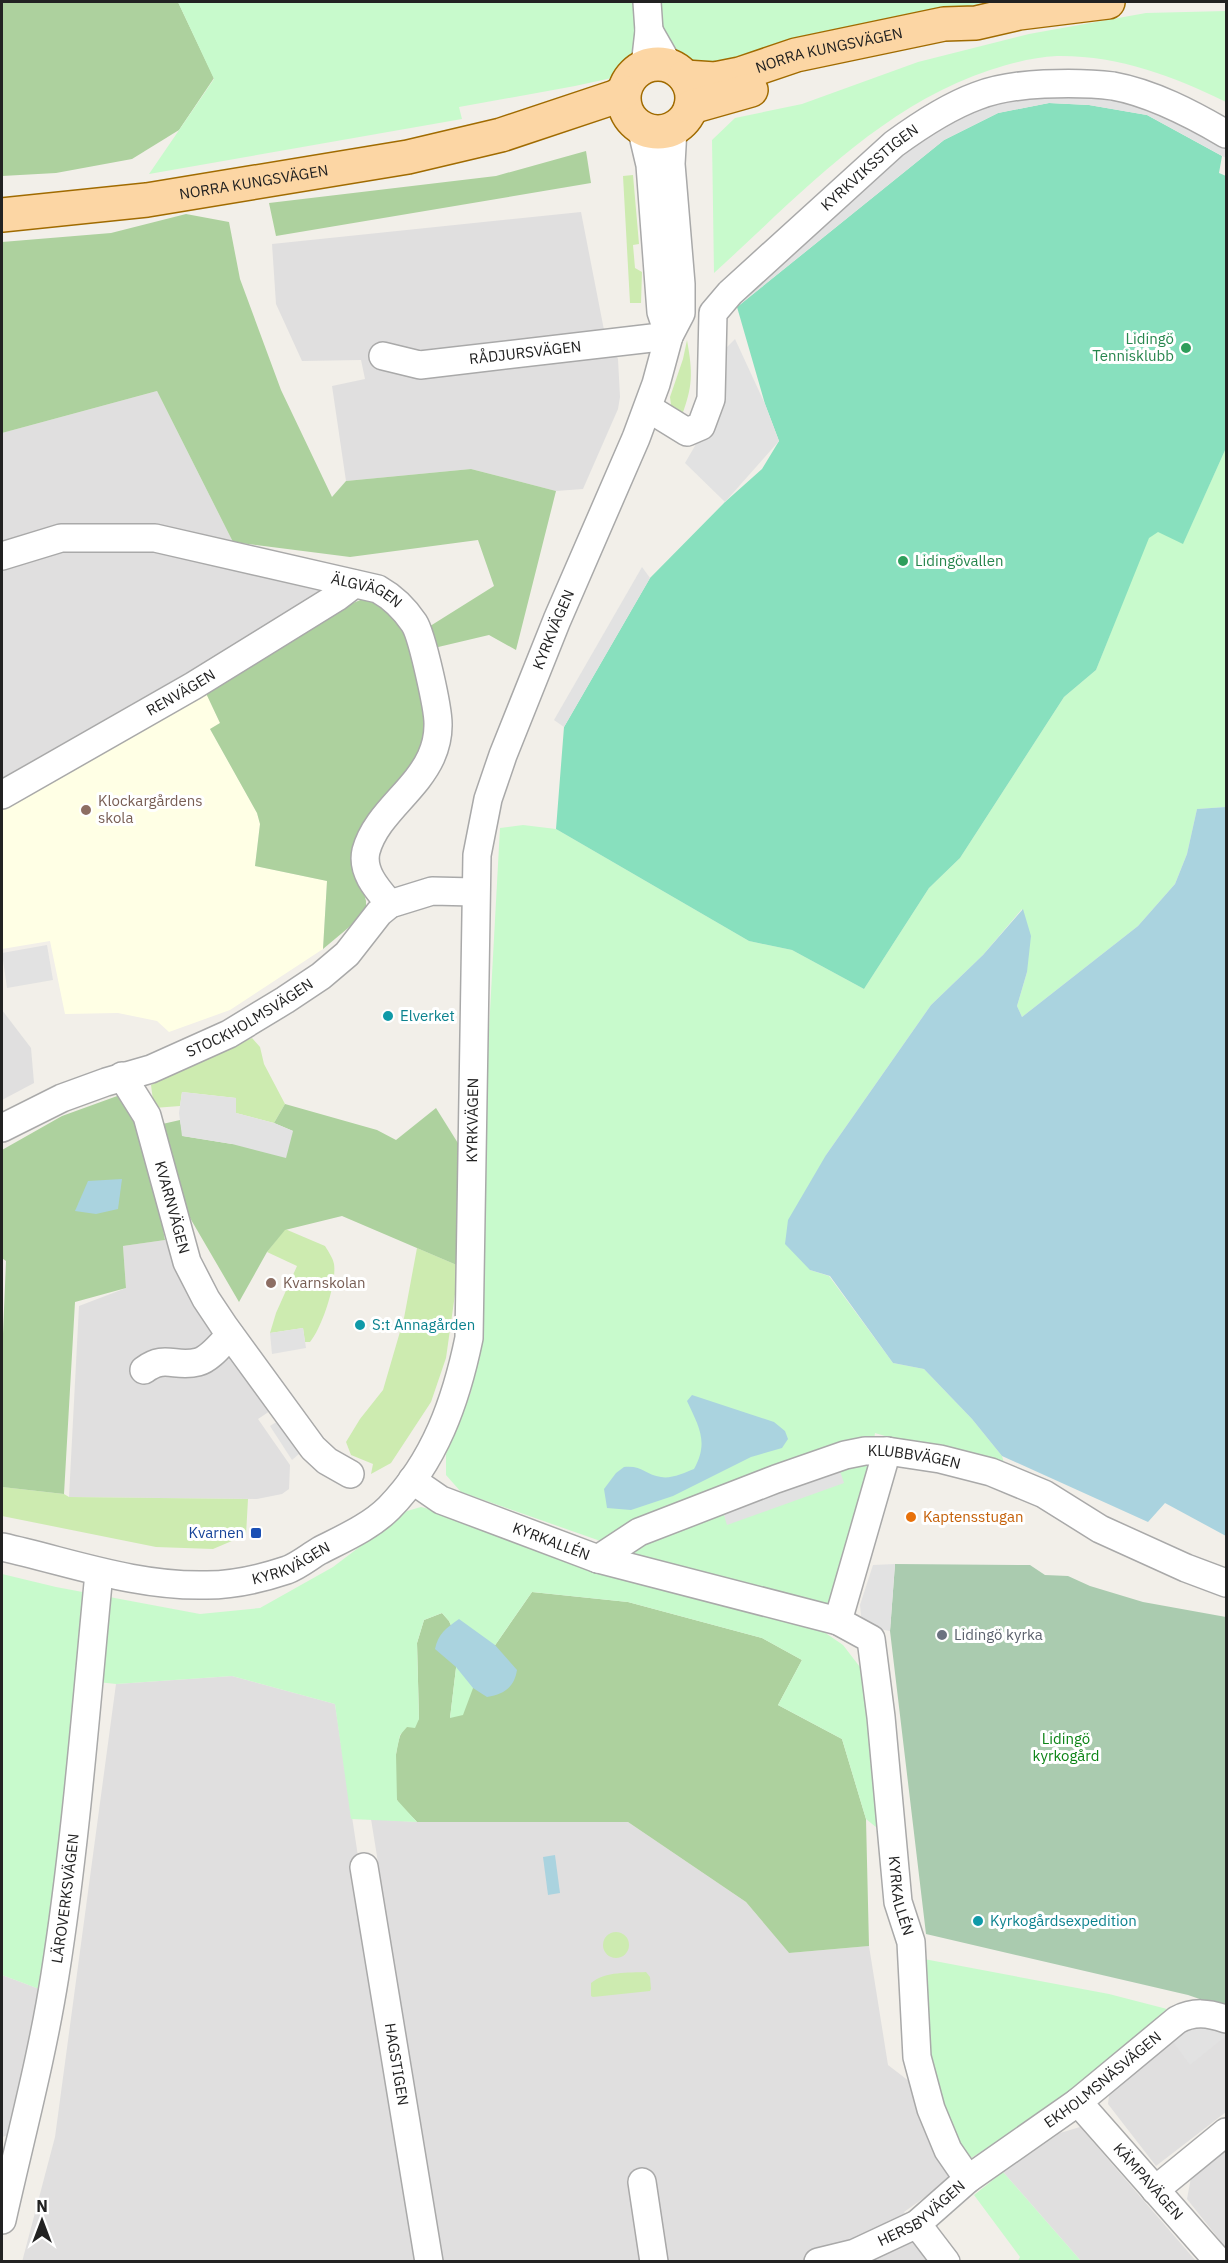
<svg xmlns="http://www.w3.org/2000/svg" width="1228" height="2263" font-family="'IBM Plex Sans',sans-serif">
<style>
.residential{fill:#e0dfdf}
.education{fill:#ffffe5}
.grass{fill:#cdebb0}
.forest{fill:#add19e}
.cemetery{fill:#aacbaf}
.park{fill:#c8facc}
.pitch{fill:#88e0be}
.parking{fill:#e2e2e2}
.water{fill:#aad3df}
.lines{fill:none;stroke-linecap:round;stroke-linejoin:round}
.minor-casing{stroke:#a9a9a9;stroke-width:30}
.major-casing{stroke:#a06b00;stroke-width:36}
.minor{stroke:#fff;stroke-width:27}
.major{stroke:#fcd6a4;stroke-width:33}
.leisure-dot{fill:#2e9e5b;stroke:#fff;stroke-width:2}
.education-dot{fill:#8d6e63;stroke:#fff;stroke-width:2}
.culture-dot{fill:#0f9aa8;stroke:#fff;stroke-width:2}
.food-dot{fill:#e8710a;stroke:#fff;stroke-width:2}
.transit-dot{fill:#1a4fb4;stroke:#fff;stroke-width:2}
.worship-dot{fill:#6b7280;stroke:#fff;stroke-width:2}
.labels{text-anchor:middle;stroke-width:6;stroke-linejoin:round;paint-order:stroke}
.street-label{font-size:15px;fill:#222;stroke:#fff}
.leisure-label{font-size:15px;fill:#27864d;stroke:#fff;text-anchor:end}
.education-label{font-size:15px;fill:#785e54;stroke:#fff;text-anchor:start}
.culture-label{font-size:15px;fill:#0d838f;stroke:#fff;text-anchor:start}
.food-label{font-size:15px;fill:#c56008;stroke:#fff;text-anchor:start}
.transit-label{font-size:15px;fill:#164399;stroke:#fff;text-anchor:end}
.worship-label{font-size:15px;fill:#5b616d;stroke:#fff;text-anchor:start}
.park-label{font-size:15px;fill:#0c8416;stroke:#fff}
</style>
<rect width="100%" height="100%" fill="#f2efe9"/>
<g class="residential">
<polygon points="581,212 604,330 618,359 620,397 618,409 583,489 556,491 471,469 346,481 332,386 365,379 361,360 302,361 276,304 272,244"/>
<polygon points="157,391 233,542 237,559 336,585 2,781 2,433"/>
<polygon points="2,1010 31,1048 34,1083 2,1100"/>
<polygon points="165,1240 212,1334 273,1409 258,1419 290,1465 289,1489 282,1494 257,1499 69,1497 79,1306 126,1288 123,1246"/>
<polygon points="232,1676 335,1704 419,2261 22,2262 55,2137 116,1684"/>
<polygon points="371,1819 417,1822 628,1822 746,1902 789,1953 869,1946 888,2065 918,2088 956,2175 904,2212 936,2261 442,2261"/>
<polygon points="2,1975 42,1990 11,2130 6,2136 2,2137"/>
<polygon points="1226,2024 1226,2112 1156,2166 1108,2104 1111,2081 1176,2035"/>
<polygon points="1080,2127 1196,2261 1081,2261 1003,2172 1060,2133"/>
<polygon points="1226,2141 1226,2248 1187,2199 1193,2167"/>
</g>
<polygon class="education" points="204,689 220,723 210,729 257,813 260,824 255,866 327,881 323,949 230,1010 169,1032 157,1021 118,1013 65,1014 50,941 2,949 2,808"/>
<g class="grass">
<polygon points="633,175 639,244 633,245 635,268 642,272 641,303 630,303 623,176"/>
<path d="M687,340C693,374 693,386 681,418L672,413L670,397L683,359Z"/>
<polygon points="252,1038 260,1047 264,1064 285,1104 274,1123 236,1113 236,1098 182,1092 180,1106 154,1108 151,1085"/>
<path d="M285,1229L325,1246C328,1251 333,1258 334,1264C337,1282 322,1328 310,1342H305L303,1328L270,1333L276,1313L297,1266L267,1252Z"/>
<polygon points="417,1248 459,1266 446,1358 431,1402 391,1463 371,1474 373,1464 351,1455 346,1442 360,1419 383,1390 404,1318"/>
<polygon points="2,1487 64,1494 69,1497 248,1499 246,1535 213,1549 156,1547 2,1516"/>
<circle cx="616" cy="1945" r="13"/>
<path d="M646,1972L650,1977L651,1989L650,1991L593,1997L591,1996V1983C606,1971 628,1973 646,1972Z"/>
</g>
<g class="forest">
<polygon points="2,2 178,2 214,78 179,130 132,159 56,173 2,176"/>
<polygon points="586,151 591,183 276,236 269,203 496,176"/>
<polygon points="186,214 229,222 240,279 281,390 332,497 346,481 471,469 556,491 516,650 489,635 434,648 427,628 494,586 478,540 350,557 233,542 157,391 2,433 2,242 111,233"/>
<polygon points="365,598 393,610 412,641 426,704 426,741 358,871 366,901 366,913 323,949 327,881 255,866 260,824 257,813 210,729 220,723 204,689 327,614"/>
<polygon points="120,1095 148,1148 165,1240 123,1246 126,1288 75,1302 64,1494 2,1487 2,1358 6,1261 2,1258 2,1150 62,1116"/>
<polygon points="285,1104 377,1130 396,1140 436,1108 461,1148 459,1266 342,1216 285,1230 267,1252 239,1302 172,1187 158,1125 180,1120 183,1136 232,1144 293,1131 274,1123"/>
<path d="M532,1592L628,1602L762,1638L802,1660L778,1705L842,1739L866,1819L869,1946L789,1953L746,1902L628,1822H417C411,1815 401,1808 397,1800C392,1790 395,1745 401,1734C404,1727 412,1723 419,1719L417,1643L424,1620L442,1613L449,1621L459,1643L450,1718L482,1664Z"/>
</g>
<polygon class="cemetery" points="895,1564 1030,1565 1045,1575 1068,1576 1090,1586 1143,1602 1226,1617 1226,2008 1188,1995 926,1934 890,1631"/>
<g class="park">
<polygon points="178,2 986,2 711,64 683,64 672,57 631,66 621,76 575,86 459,107 462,119 149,174 214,79"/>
<path d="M1226,11V102C1173,76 1117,55 1057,56C1035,57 1011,63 990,70C879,107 799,196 714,273L712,140L735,118L802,104L918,62L1029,34L1146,13Z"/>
<polygon points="1226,448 1226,807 1197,809 1187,854 1175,884 1138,926 1022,1017 1017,1006 1027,972 1022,909 983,955 931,1005 826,1155 810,1270 829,1276 893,1363 924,1369 972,1419 1002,1456 1007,1473 875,1433 866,1496 831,1611 643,1556 461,1492 446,1475 446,1454 471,1392 479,1320 481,1177 500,828 523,825 556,829 749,941 792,950 864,989 929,888 960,858 1064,697 1096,670 1148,538 1157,531 1183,543"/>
<polygon points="421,1507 466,1518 824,1632 843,1645 863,1671 887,1836 866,1819 842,1739 778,1705 802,1660 762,1638 628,1602 532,1592 482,1664 463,1715 450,1718 459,1643 449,1621 442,1613 424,1620 417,1643 419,1719 415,1728 407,1727 400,1735 396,1754 397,1800 417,1822 351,1819 335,1704 232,1676 116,1684 89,1681 42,1990 2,1975 2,1574 56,1587 200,1614 260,1608 333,1567 407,1511"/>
<path d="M924,1959L1109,1994L1167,2009L1072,2094L968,2160C961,2148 952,2136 946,2124C924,2071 924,2015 924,1959Z"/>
<polygon points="1003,2172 1081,2261 1018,2261 1020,2257 974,2195"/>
</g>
<polygon class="pitch" points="1049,103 1089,105 1147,115 1222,156 1219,173 1226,176 1226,448 1183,544 1158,532 1149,538 1096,670 1064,697 960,858 929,888 864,989 792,950 749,941 556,829 564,727 650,578 725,502 762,469 779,441 765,404 737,307 944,140 998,113"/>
<g class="parking">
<polygon points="1049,89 1132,97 1226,139 1226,158 1147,115 1089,105 1049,103 998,113 944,140 737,307 730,298 917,140 985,102"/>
<polygon points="735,339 765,404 779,441 725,502 685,463 717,408 725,349"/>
<polygon points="642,567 650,578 564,727 554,720"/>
<polygon points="47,945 53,980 7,988 2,953"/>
<polygon points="182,1092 236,1098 236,1113 274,1123 293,1131 286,1158 232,1144 182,1136 179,1113"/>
<polygon points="303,1328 306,1348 272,1354 270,1333"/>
<polygon points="286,1416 308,1446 292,1460 270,1426"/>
<polygon points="840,1471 844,1483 727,1525 723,1512"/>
<polygon points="895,1564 890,1631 862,1626 860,1605 873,1565"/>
<polygon points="1195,2026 1226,2031 1226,2036 1190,2065 1170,2038"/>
</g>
<g class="water">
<polygon points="1226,807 1226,1536 1165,1503 1148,1522 1002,1456 972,1419 924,1369 893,1363 830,1276 810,1270 785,1244 788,1220 826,1155 931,1005 983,955 1023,909 1031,936 1027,972 1017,1006 1022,1017 1138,926 1175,884 1187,854 1197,809"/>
<polygon points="122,1179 118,1209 96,1214 75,1211 88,1181"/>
<path d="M692,1395L774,1422L785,1431L788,1439L782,1448L751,1457L673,1496L631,1510L607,1508L604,1489L616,1473L624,1467C642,1465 646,1475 661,1477C671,1479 684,1473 694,1469C709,1442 699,1427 687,1401Z"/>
<path d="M459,1619L495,1645L517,1670C514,1688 504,1694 487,1697L473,1688L456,1667L435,1649C438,1634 446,1628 459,1619Z"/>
<polygon points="555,1855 560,1893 548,1895 543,1857"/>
</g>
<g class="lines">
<g class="minor-casing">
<g id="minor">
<polyline points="649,31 669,66"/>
<polyline points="645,66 649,31 647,2"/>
<polyline points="641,127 650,165 661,312 669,336"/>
<path id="s1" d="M383,356L420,365L669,336"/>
<path id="s2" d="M648,408L687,432L701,426L711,399L713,313L730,293L894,144C920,125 947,107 977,96C998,88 1022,85 1044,84C1067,83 1090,83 1113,86C1152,93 1192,114 1226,134"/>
<path id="s3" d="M2,556L61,538H155L378,589C394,598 404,608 414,623C422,635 439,711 438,726C438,736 435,748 431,757C415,792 376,814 366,851C361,872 378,890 390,904"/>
<path id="s4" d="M2,795L193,686L337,597L354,584"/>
<path id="s5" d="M122,1076L147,1116L187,1262L206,1299L224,1326L313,1448L327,1461L350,1474"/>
<path id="s6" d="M2,1128L62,1098L106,1082L151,1069L229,1034L285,1000L321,976L347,954L379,913L390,904L432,891L474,892"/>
<path d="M144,1370C165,1354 175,1368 198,1362C210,1359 221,1344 230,1335"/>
<path id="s7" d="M412,1480L441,1500L598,1559L838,1621L871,1639L881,1717L898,1902L911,1942L917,2057L931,2109L948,2150L968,2179"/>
<path id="s8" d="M2,1547C70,1562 136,1587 207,1585C233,1585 263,1578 287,1570C298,1566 309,1557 319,1551C342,1539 370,1527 389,1508C435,1461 456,1401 469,1338L477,855L488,799L503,755L557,620L636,438L656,384L669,336L681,313V284L671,164L673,129"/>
<path id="s9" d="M598,1559L639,1532L776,1479L845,1455L865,1451H887L940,1459L991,1472L1044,1494L1100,1529L1186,1568L1226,1583"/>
<polyline points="838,1621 887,1451"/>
<path id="s10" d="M364,1867L429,2262"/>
<path id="s11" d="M1078,2102L1219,2262"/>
<polyline points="642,2182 654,2262"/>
<polyline points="1155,2190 1226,2132"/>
<path id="s12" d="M2,2220C20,2139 42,2058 55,1975C76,1842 86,1707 99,1573"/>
<polyline points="917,2224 946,2262"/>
<path id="s13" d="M818,2262L855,2253L917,2224L968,2179L1078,2102L1177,2020C1194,2011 1208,2013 1226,2019"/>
</g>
</g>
<g class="major-casing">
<g id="major">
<circle cx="658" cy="98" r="34"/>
<path id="s14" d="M685,77L715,79L740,74L796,55L944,24L976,23L1019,13L1108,2"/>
<polyline points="691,107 751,90"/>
<path id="s15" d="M2,215L147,200L408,157L501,135L615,97L624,92"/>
</g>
</g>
<use href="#minor" class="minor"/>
<use href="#major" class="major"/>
</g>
<g class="leisure-dot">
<circle cx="1186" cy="348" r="6"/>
<circle cx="903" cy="561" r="6"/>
</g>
<g class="education-dot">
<circle cx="86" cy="810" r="6"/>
<circle cx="271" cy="1283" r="6"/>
</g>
<g class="culture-dot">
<circle cx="388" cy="1016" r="6"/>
<circle cx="360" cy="1325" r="6"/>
<circle cx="978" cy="1921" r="6"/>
</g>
<circle class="food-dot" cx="911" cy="1517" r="6"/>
<rect class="transit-dot" x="250" y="1527" width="12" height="12" rx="3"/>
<circle class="worship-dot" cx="942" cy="1635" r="6"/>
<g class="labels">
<g class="street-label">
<text dy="5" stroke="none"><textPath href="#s14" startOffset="148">NORRA KUNGSVÄGEN</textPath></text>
<text dy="5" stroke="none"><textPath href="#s2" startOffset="390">KYRKVIKSSTIGEN</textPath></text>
<text dy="5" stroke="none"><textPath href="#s15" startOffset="254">NORRA KUNGSVÄGEN</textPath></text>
<text dy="5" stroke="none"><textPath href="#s1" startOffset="144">RÅDJURSVÄGEN</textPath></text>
<text dy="5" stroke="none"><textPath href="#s3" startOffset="374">ÄLGVÄGEN</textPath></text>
<text dy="5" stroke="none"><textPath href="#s8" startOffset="1323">KYRKVÄGEN</textPath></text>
<text dy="5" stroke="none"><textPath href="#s4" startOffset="206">RENVÄGEN</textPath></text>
<text dy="5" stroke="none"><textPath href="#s6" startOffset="272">STOCKHOLMSVÄGEN</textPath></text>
<text dy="5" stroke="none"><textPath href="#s8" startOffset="819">KYRKVÄGEN</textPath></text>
<text dy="5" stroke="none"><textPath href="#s5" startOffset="142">KVARNVÄGEN</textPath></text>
<text dy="5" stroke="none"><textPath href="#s9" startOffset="339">KLUBBVÄGEN</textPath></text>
<text dy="5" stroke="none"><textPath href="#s7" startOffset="153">KYRKALLÉN</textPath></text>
<text dy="5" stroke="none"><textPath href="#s8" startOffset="297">KYRKVÄGEN</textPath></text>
<text dy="5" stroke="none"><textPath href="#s7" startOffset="747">KYRKALLÉN</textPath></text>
<text dy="5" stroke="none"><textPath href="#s12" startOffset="328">LÄROVERKSVÄGEN</textPath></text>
<text dy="5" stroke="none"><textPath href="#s10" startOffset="200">HAGSTIGEN</textPath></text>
<text dy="5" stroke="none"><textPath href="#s13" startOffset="342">EKHOLMSNÄSVÄGEN</textPath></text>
<text dy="5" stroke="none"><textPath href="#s11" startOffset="106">KÄMPAVÄGEN</textPath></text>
<text dy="5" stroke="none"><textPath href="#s13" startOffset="116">HERSBYVÄGEN</textPath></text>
</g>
<g class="leisure-label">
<text x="1174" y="344">Lidingö<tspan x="1174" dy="17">Tennisklubb</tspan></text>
<text x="915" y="566" text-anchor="start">Lidingövallen</text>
</g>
<g class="education-label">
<text x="98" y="806">Klockargårdens<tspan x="98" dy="17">skola</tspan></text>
<text x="283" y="1288">Kvarnskolan</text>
</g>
<g class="culture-label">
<text x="400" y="1021">Elverket</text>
<text x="372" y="1330">S:t Annagården</text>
<text x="990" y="1926">Kyrkogårdsexpedition</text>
</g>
<g class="food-label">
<text x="923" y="1522">Kaptensstugan</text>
</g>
<g class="transit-label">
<text x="244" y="1538">Kvarnen</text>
</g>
<g class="worship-label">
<text x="954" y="1640">Lidingö kyrka</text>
</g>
<g class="park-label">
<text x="1066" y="1744">Lidingö<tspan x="1066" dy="17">kyrkogård</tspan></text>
</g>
</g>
<rect width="1228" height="2263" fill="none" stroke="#222222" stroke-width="6"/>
<g transform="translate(42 2221)" stroke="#ffffff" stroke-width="4.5" paint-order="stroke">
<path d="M0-4.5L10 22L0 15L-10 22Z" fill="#222222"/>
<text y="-9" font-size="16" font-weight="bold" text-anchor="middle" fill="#222222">N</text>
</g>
</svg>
